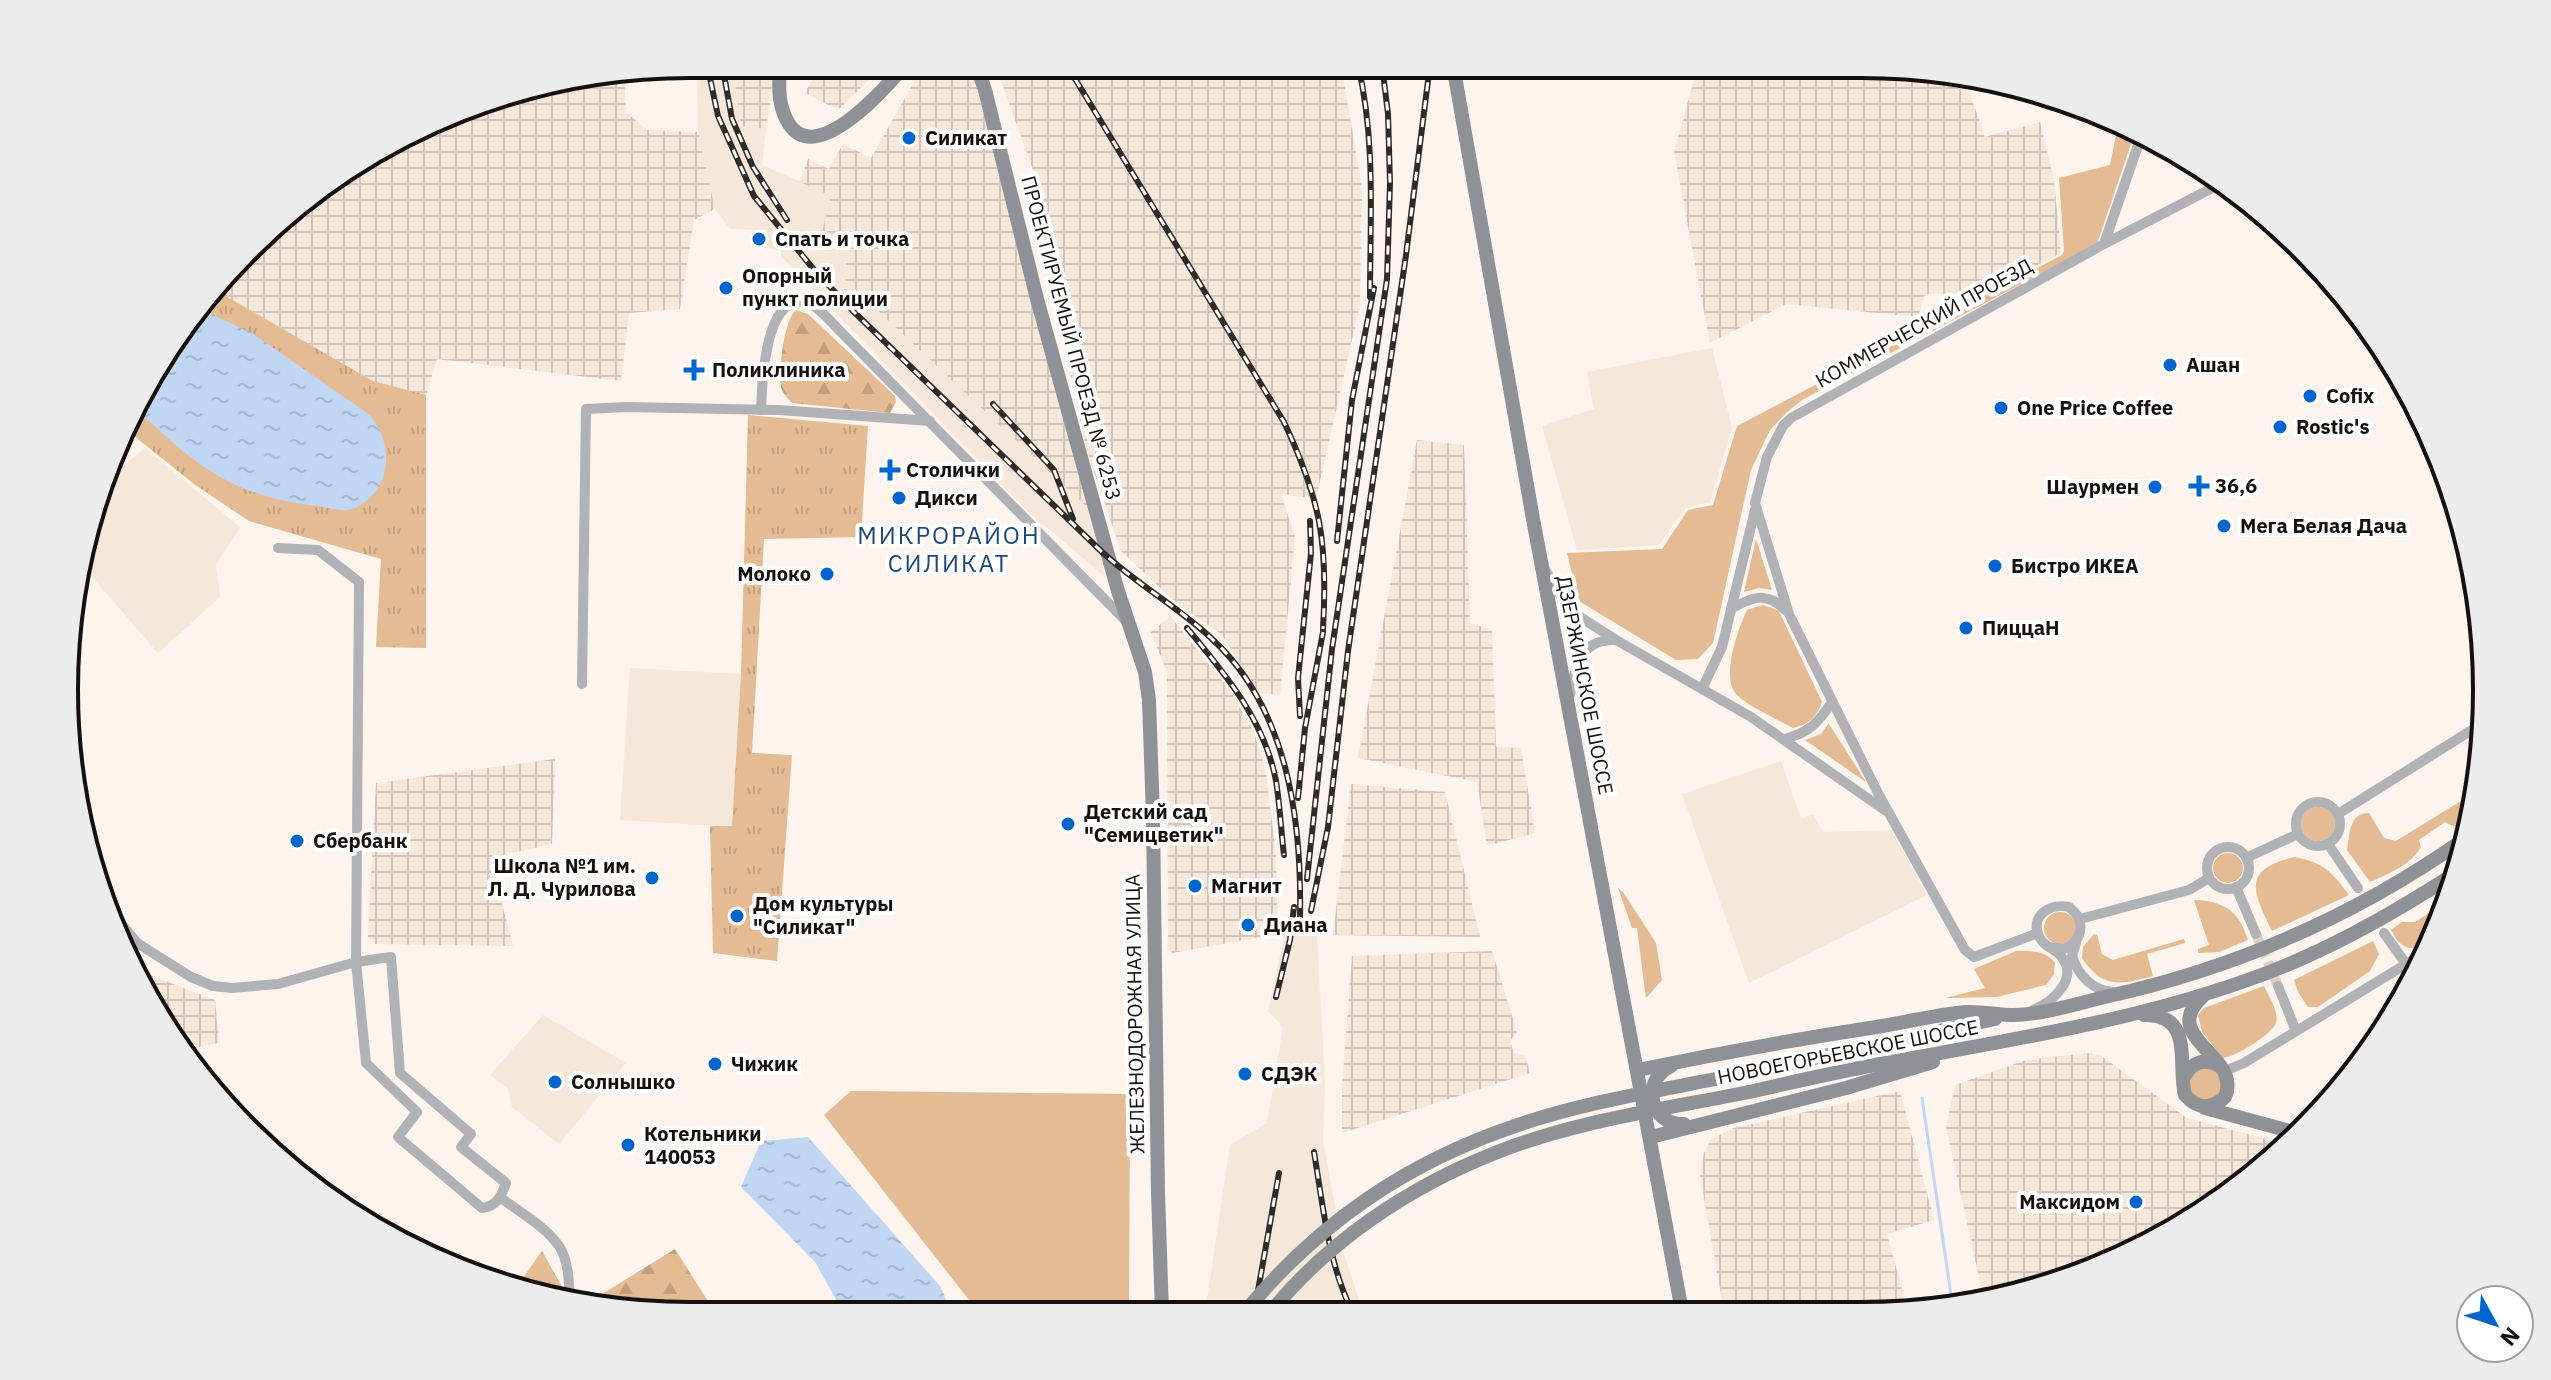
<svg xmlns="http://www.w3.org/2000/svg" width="2551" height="1380" font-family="'IBM Plex Sans',sans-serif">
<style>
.built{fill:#f5e7da}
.industrial{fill:url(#industrial-grid)}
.green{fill:#e4bb92}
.forest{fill:url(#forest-firs)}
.park{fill:url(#park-tufts)}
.water{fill:url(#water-ripples)}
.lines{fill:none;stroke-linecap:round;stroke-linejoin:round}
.stream{stroke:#c1d6f2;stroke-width:3}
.street-tunnel{stroke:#d9d2cc;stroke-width:10;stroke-dasharray:10 5;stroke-linecap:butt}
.street{stroke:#b0b2b6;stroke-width:10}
.secondary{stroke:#8e9297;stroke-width:14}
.rail-casing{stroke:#2e2b28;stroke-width:6}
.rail{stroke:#fff;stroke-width:3;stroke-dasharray:9;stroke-linecap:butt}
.secondary-bridge{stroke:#8e9297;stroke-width:14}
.poi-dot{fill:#0065cd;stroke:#fff;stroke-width:3}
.labels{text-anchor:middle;stroke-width:8;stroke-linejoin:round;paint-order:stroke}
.poi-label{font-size:20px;font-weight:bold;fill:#14110f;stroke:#fff;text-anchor:start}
.street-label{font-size:20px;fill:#14110f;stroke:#fff}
.quarter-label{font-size:24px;letter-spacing:2px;fill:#1e467b;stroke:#fff}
.rim{fill:none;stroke:#14110f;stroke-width:4}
</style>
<defs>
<pattern id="industrial-grid" width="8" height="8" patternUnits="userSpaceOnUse" patternTransform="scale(2)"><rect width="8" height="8" fill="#f5e7da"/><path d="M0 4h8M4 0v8" fill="none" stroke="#d1c5ba"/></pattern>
<pattern id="forest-firs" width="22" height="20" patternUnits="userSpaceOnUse" patternTransform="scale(2)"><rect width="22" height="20" fill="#e4bb92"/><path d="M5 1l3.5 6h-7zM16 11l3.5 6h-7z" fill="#c3a07d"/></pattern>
<pattern id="park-tufts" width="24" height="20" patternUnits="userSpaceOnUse" patternTransform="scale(2)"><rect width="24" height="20" fill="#e4bb92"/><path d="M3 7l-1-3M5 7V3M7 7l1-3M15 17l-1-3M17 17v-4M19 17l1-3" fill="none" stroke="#c3a07d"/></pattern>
<pattern id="water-ripples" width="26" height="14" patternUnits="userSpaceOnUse" patternTransform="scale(2)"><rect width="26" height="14" fill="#c1d6f2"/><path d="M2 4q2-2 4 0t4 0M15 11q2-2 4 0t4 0" fill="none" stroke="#a5b7ce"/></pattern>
</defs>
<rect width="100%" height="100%" fill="#fcf4ed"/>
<g class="built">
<polygon points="697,64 732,64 741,126 766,129 762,165 832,195 821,236 844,244 847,272 842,276 1091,511 1105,577 1030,513 796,272 781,256 781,251 767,248 767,230 730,229 715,209 698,132"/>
<polygon points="1712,348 1732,428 1710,502 1685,508 1659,545 1577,550 1542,426 1594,409 1587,372"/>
<polygon points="145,448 240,527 216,565 220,597 158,653 82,565 85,528 108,479"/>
<polygon points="630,668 741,674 732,827 620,820"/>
<polygon points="1781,761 1801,819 1813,814 1823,832 1891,830 1927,895 1749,983 1682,794"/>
<polygon points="1289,915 1316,919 1325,1082 1323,1140 1343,1251 1359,1300 1367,1312 1205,1313 1230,1145 1267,1123 1283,1027 1268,1011"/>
<polygon points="543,1015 626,1063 559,1144 512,1107 508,1089 490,1075"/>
</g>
<g class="industrial">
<polygon points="732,64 776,64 766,129 741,126"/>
<polygon points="821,64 885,64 838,110 805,93"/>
<polygon points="924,64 962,64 974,75 1091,511 841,276 847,272 844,245 821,236 831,196 800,182 808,159 829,169 843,144 871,158"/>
<polygon points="995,64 1341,65 1362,188 1360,304 1316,499 1281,494 1295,537 1280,695 1258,693 1222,635 1171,598 1121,551 1087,451 1031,193 1037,181"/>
<polygon points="1698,65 1866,65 1969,91 1985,137 2040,122 2054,180 2061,253 1984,293 1925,294 1918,317 1786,304 1710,343 1674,152"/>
<polygon points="624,75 626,112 647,130 698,132 715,209 694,220 680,309 629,313 621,381 437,359 426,395 373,381 217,291 309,194 488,97"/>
<polygon points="1417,440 1464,445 1470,623 1492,630 1496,747 1521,748 1535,833 1487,846 1477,782 1358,758"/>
<polygon points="1170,616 1229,689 1254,732 1266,772 1276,855 1278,934 1172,953 1168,948 1167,672 1151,632"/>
<polygon points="555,759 552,844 490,858 513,946 375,944 368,937 376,783"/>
<polygon points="1351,784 1445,792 1480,937 1333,935"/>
<polygon points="1492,951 1517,1032 1510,1041 1514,1053 1525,1055 1530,1073 1342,1133 1342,1086 1352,956"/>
<polygon points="137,970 215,1000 219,1043 193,1048 194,1062"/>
<polygon points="2088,1053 2100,1055 2187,1118 2285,1144 2209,1210 2100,1269 1984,1300 1946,1127 1955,1085 2026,1060"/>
<polygon points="1900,1091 1934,1220 1887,1234 1908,1311 1724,1311 1700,1175 1704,1153 1711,1139 1734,1128"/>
</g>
<g class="green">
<polygon points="2118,125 2135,132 2097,244 1802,400 1787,412 1770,430 1751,470 1713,643 1698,659 1676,660 1579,601 1567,553 1662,549 1688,510 1713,505 1737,426 2062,255 2064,251 2059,178 2110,165"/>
<polygon points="1756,539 1772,590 1759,588 1744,592"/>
<path d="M1763,605L1779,611L1822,702C1816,718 1809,724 1793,728C1777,719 1749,707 1737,695C1720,679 1738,629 1747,610Z"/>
<polygon points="1829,723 1829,724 1866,782 1805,740 1821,734"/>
<path d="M2477,791C2474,806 2467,837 2445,822L2419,840L2421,847C2411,865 2388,874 2370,882L2347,850C2350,834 2349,813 2369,813L2384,838L2396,841Z"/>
<circle cx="2318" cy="824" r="17"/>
<circle cx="2228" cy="868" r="15"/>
<path d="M2295,857C2324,863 2331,871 2349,895L2272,931C2253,892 2241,869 2295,857Z"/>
<polygon points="1618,888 1623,892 1656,943 1662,980 1646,998 1637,928 1632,928"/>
<path d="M2453,892L2431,942C2411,953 2400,949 2391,930L2402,922H2415L2441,905L2443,897Z"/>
<path d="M2194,900C2224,901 2239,911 2248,940L2219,952L2198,953V949L2209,945Z"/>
<circle cx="2060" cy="928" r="16"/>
<path d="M2094,934L2097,935L2102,954L2113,960L2184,939L2185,943L2147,954L2153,976C2120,985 2103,989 2082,958L2083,947Z"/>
<polygon points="2373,941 2379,954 2370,971 2318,1007 2308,1007 2298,992 2294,980"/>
<path d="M2016,951C2031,951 2045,950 2055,963L2054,974L2046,985L1996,997L1945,998L1985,988L1974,969Z"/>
<path d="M2264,986C2269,996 2279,1012 2276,1023C2271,1035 2235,1057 2223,1058L2202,1032L2198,1015L2204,1008Z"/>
<polygon points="2214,1068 2223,1085 2218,1097 2205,1102 2189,1092 2188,1079 2196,1069"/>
<polygon points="851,1091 1130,1094 1129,1313 980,1314 824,1115"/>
</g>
<g class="forest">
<path d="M796,310L808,314L895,396L896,402L890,413L792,403C788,399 782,392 781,387C778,371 784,320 796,310Z"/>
<polygon points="675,1249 716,1314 650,1315 586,1304"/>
<polygon points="542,1251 570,1301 528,1295 515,1289"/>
</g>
<g class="park">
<polygon points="217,291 373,381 426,395 426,648 376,647 381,559 249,521 194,484 129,432 169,343"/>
<polygon points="748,415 868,426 861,537 764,539 752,753 792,755 777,961 713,953 710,826 732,826 741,674"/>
</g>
<g class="water">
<path d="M200,309L252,333L370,415C385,435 390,454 383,478C379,492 363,507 348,510C341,511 331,508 324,507C282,502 245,494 209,470C183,454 161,431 138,412L169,343Z"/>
<polygon points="808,1137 940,1286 953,1314 844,1314 815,1262 741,1187 761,1141"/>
</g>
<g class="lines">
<polyline class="stream" points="1922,1098 1953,1308"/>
<polyline class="street-tunnel" points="2256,934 2278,986"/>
<g class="street">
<polyline points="2104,244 2216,186"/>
<path d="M761,410C762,387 764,295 804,302C817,304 829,320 838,329L1126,621"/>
<polyline points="1546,571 1558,592 1577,615 1616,640 1751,717 1886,811"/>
<path d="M1731,609C1751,597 1767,591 1785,610"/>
<polyline points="582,684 586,409 626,407 779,410 930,421"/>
<polyline points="1702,689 1722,647 1755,510"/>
<path d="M1570,695C1574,668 1581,639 1614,640"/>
<path d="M1784,739C1809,733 1818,723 1832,702"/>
<circle cx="2318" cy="824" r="22"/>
<polyline points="2338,814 2483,723"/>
<polyline points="2328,844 2358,888"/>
<circle cx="2228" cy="868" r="21"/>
<polyline points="2246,858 2298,834"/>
<polyline points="2236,887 2256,934"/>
<path d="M106,905L137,943L191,977L213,986L232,988L278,984L356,962L391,957L400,1073L471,1134L461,1147L506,1183C501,1197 497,1206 482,1208L398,1137L417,1112L366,1063L356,962L359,582L318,550L278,548"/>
<polyline points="2080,919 2189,890 2209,878"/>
<polyline points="2038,933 1974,957 1965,950 1879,795 1789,614 1755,503 1767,457 1783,426 1791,418 2104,244 2142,134"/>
<polyline points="2384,933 2406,964"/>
<path d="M2076,943L2072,956C2078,975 2092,990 2112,992"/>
<polyline points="2278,986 2296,1031"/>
<path d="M2033,1010C2052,1002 2080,979 2061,956C2054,948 2042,946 2038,934C2031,914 2052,903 2069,907C2086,920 2084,940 2064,949L2049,947"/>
<polyline points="2225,1071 2244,1063 2426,952"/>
<path d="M501,1198C520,1212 546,1227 559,1246C569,1261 569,1284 570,1302"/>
</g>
<g class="secondary">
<path d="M781,64C778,83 778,107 789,124C817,168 888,85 906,64"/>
<polyline points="976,64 985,90 1037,299 1118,591 1145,672 1149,700 1153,817 1158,1193 1162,1313"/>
<polyline points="1453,65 1533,519 1682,1311"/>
<path d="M2144,1015C2195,1014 2177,1065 2185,1095C2197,1109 2211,1110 2225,1097C2243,1055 2157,1038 2203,996"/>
<path d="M1671,1066C1640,1080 1650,1126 1684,1124"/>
<path d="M1638,1070C1715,1054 1792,1040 1870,1028C1902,1023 1934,1015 1966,1012C1982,1011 1998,1015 2014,1015C2046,1014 2079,1003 2109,996C2239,967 2357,915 2466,838"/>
<polyline points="1745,1073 1995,1019"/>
<path d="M2184,1077C2192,1061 2205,1058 2220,1066"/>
<path d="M1749,1092C1793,1082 1836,1072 1880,1064C2002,1041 2125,1023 2242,982C2319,956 2391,915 2459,871"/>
<polyline points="2205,1108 2297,1133"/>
<polyline points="1651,1137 1846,1088 1933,1062"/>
</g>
<g class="rail-casing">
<g id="rail">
<path d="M707,64L718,116L754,196L815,271L853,311C935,391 1018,471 1101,551C1135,583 1177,606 1211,638C1288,708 1302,820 1300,918"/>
<polyline points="722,64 732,119 753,167 787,220"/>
<path d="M1066,64L1284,422C1321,501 1328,543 1323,629"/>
<path d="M1358,65C1376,141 1370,220 1370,297"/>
<polyline points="993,404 1054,470 1073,519"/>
<polyline points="1337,541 1352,400 1374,288"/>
<path d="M1187,628C1225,674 1265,721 1276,781C1280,806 1281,831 1284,855"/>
<polyline points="1300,716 1298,678 1311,553 1310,521"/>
<polyline points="1298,798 1305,728 1323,632"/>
<polyline points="1307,879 1332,649 1387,279 1390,183 1388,114 1382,65"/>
<polyline points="1311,911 1328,827 1348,651 1406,255 1430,65"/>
<polyline points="1276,997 1290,940 1294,907"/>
<path d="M1314,1152C1323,1205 1328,1264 1353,1313"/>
<polyline points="1254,1313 1279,1173"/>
</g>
</g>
<use href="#rail" class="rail"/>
<g class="secondary-bridge">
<path d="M1244,1313C1318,1223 1407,1162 1518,1125C1591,1100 1669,1089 1745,1073"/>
<path d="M1270,1313C1328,1241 1409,1187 1495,1153C1575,1121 1665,1109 1749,1092"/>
</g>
</g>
<g class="poi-dot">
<circle cx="909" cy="138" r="8"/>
<circle cx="759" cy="239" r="8"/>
<circle cx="726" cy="288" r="8"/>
<circle cx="2170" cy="365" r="8"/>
<path d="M690 358h8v8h8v8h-8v8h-8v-8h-8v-8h8z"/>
<circle cx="2310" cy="396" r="8"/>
<circle cx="2001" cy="408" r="8"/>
<circle cx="2280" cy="427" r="8"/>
<path d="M886 458h8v8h8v8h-8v8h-8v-8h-8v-8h8z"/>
<path d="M2195 474h8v8h8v8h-8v8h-8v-8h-8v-8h8z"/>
<circle cx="2155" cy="487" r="8"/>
<circle cx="899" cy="498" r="8"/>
<circle cx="2224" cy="526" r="8"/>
<circle cx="1995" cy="566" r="8"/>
<circle cx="827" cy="574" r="8"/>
<circle cx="1966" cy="628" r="8"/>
<circle cx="1068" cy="824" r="8"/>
<circle cx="297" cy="841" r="8"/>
<circle cx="652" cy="878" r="8"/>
<circle cx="1195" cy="886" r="8"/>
<circle cx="737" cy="916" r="8"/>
<circle cx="1248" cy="925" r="8"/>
<circle cx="715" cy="1064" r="8"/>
<circle cx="1245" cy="1074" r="8"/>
<circle cx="555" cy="1082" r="8"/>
<circle cx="628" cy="1145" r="8"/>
<circle cx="2136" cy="1202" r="8"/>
</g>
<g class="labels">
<g class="poi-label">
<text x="925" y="145">Силикат</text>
<text x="775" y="246">Спать и точка</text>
<text x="742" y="283">Опорный<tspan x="742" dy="23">пункт полиции</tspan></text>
<text x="2186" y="372">Ашан</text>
<text x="712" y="377">Поликлиника</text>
<text x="2326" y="403">Cofix</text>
<text x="2017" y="415">One Price Coffee</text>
<text x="2296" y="434">Rostic's</text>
<text x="906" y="477">Столички</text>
<text x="2215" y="493">36,6</text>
<text x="2139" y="494" text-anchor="end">Шаурмен</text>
<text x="915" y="505">Дикси</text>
<text x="2240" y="533">Мега Белая Дача</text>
<text x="2011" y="573">Бистро ИКЕА</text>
<text x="811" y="581" text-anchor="end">Молоко</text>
<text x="1982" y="635">ПиццаН</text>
<text x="1084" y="819">Детский сад<tspan x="1084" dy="23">"Семицветик"</tspan></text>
<text x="313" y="848">Сбербанк</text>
<text x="636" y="873" text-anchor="end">Школа №1 им.<tspan x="636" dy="23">Л. Д. Чурилова</tspan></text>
<text x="1211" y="893">Магнит</text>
<text x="753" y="911">Дом культуры<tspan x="753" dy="23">"Силикат"</tspan></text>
<text x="1264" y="932">Диана</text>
<text x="731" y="1071">Чижик</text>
<text x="1261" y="1081">СДЭК</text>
<text x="571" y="1089">Солнышко</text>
<text x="644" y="1141">Котельники<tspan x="644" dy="23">140053</tspan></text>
<text x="2120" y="1209" text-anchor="end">Максидом</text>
</g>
<g class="street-label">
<text transform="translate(1924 323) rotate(-29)" y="7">КОММЕРЧЕСКИЙ ПРОЕЗД</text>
<text transform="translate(1071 338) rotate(75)" y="7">ПРОЕКТИРУЕМЫЙ ПРОЕЗД № 6253</text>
<text transform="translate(1585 685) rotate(79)" y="7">ДЗЕРЖИНСКОЕ ШОССЕ</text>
<text transform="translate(1135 1014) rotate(-91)" y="7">ЖЕЛЕЗНОДОРОЖНАЯ УЛИЦА</text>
<text transform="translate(1848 1052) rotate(-11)" y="7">НОВОЕГОРЬЕВСКОЕ ШОССЕ</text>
</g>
<g class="quarter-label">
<text x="949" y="544">МИКРОРАЙОН<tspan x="949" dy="28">СИЛИКАТ</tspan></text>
</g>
</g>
<path d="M0 0H2551V1380H0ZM690 78H1861A612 612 0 0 1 2473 690V690A612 612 0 0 1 1861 1302H690A612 612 0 0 1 78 690V690A612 612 0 0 1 690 78Z" fill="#ececec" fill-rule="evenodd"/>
<path class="rim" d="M690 78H1861A612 612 0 0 1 2473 690V690A612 612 0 0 1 1861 1302H690A612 612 0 0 1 78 690V690A612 612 0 0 1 690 78Z"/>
<g transform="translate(2495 1324) rotate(130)"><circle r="38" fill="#ffffff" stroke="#a1a09f" stroke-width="2"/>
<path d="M0-6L14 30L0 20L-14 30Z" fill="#0065cd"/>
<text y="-12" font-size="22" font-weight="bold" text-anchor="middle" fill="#14110f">N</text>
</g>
</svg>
